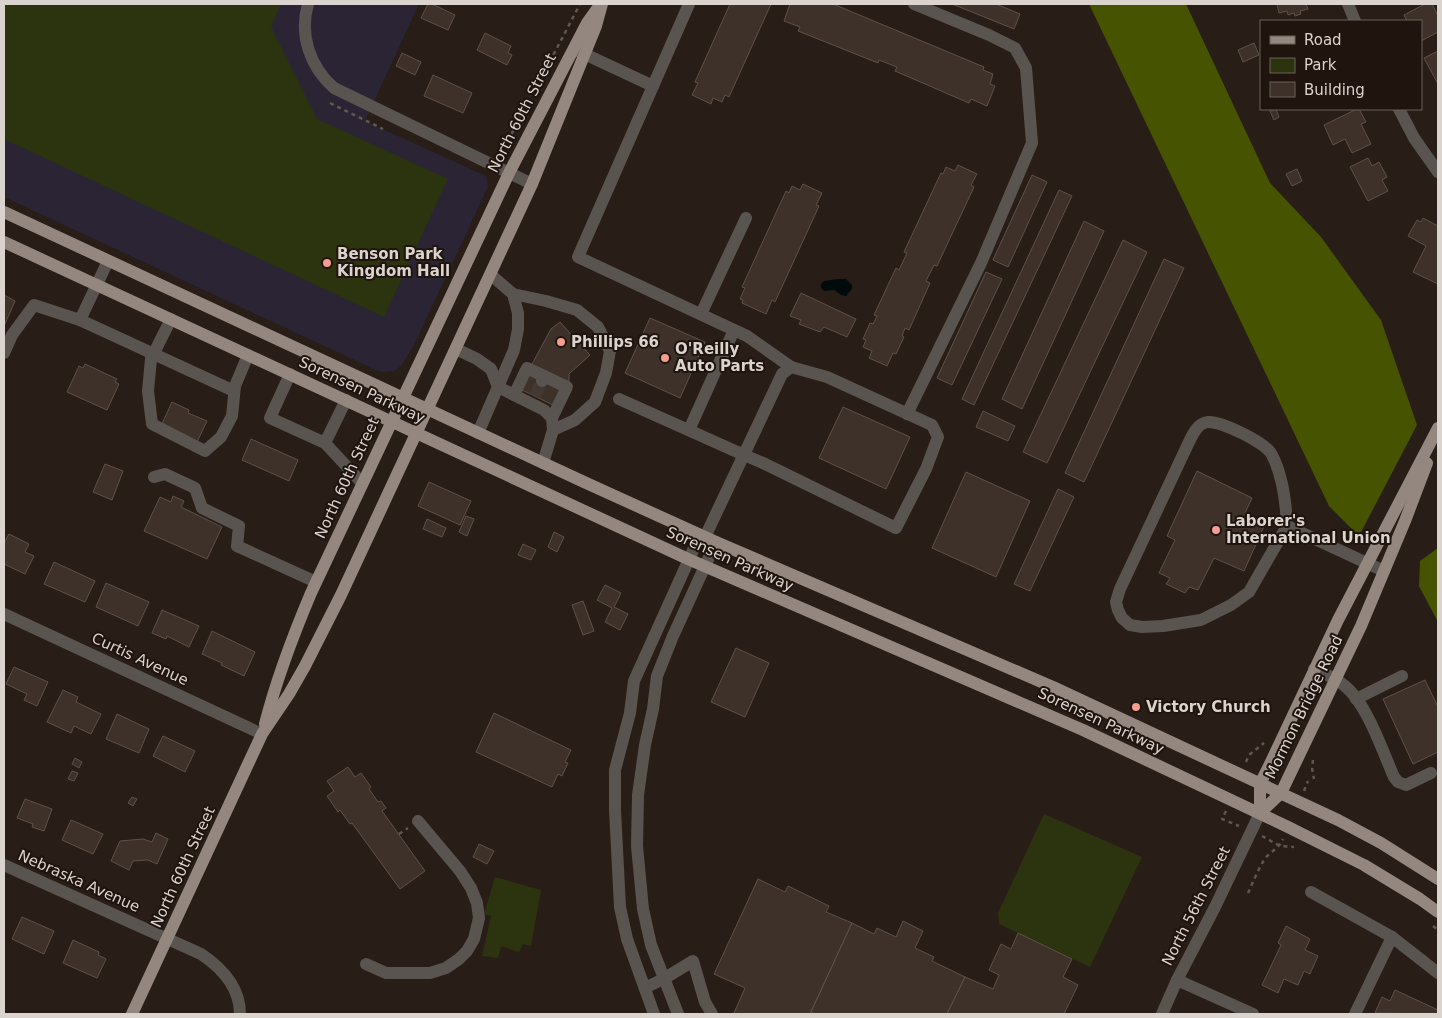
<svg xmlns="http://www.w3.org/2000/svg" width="1442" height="1018" font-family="'DejaVu Sans',sans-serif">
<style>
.commercial{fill:#2a2434}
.green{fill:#2c340f}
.forest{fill:#465300}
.water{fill:#010b0c}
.building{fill:#3e312a;stroke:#5f5149}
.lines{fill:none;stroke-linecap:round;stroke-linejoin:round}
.minor-tunnel{stroke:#443832;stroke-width:12;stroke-dasharray:12 6;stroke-linecap:butt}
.path{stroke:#615751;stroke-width:2.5;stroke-dasharray:4 4;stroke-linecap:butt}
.minor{stroke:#5a5450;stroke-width:12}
.major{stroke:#948780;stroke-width:12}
.poi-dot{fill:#f59d90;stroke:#1f140e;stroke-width:2}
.labels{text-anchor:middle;stroke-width:4;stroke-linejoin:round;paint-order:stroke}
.street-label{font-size:15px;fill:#dbd3ce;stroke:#1f140e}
.poi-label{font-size:15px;font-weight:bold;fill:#dbd3ce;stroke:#1f140e;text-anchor:start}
</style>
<rect width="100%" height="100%" fill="#291d17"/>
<polygon class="commercial" points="4,4 419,4 365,121 486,176 488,187 413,347 401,366 394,371 383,372 376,370 4,197"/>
<g class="green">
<polygon points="4,4 281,4 271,27 317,119 448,179 384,317 4,139"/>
<polygon points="1044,814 1142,857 1090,967 999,924 998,913"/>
<polygon points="495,877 541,890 531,946 523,944 519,952 501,946 498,958 482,956 491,916 484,914"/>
</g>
<g class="forest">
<polygon points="1089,4 1186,4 1270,183 1321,237 1381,320 1417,425 1359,536 1329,506"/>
<polygon points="1438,548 1438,622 1419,586 1420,561"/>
</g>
<polygon class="water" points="838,279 846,279 852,285 852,289 846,296 841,295 834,290 824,291 821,288 821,284 824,281"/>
<g class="building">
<polygon points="428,4 432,4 455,15 448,30 421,18"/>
<polygon points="730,4 771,4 729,97 725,95 722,102 713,98 711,104 692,95 698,83 695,82"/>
<polygon points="790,4 833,4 984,67 983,70 993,74 990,84 995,86 987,106 971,99 969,103 895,71 897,67 879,60 878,63 798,31 800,27 784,21"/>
<polygon points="952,4 996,4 1020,14 1014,29"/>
<polygon points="1277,4 1306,4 1308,9 1300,11 1301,14 1295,16 1294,13 1288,15 1287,11 1279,13"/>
<polygon points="1425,4 1432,4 1438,16 1438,32 1421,41 1421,21 1407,21 1404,15"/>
<polygon points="485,33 511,46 508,53 512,55 507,65 477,50"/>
<polygon points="1254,43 1259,55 1243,62 1238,50"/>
<polygon points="1438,51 1438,84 1424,58"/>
<polygon points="402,53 421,62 415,75 396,66"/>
<polygon points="433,75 472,93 463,113 424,96"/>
<polygon points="1276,109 1279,117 1274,120 1270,111"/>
<polygon points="1357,109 1359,109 1366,122 1361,124 1371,144 1352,153 1345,139 1333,145 1324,125"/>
<polygon points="1368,158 1372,166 1379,162 1387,177 1382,180 1388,191 1368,201 1350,167"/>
<polygon points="958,165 977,174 971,185 974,187 937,266 934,265 926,281 930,283 909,330 905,328 902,336 904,337 896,354 893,353 887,366 869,358 872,351 863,347 866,340 863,339 870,323 873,324 877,316 874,315 896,268 899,270 907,253 904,252 941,173 943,174 946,167 955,171"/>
<polygon points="1297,169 1302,181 1292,186 1286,174"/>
<polygon points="1032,175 1047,182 1008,267 993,260"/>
<polygon points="803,184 822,193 816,205 819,206 775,302 772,300 766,314 742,303 743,300 740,299 745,288 742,287 786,191 789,193 792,186 800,190"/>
<polygon points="1059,190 1072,196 974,405 962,399"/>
<polygon points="1423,218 1438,226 1438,284 1413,272 1426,246 1408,236 1417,220 1421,222"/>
<polygon points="1084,221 1104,231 1022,409 1002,399"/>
<polygon points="1123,240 1147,252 1047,463 1023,452"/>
<polygon points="1164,259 1184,268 1084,482 1065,473"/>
<polygon points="986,272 1002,279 952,385 937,378"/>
<polygon points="801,293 856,319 847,337 824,327 820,332 799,324 801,320 790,316"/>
<polygon points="4,295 15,301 4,326"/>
<polygon points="650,318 705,342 680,398 625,373"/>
<polygon points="560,322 590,355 569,374 569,383 531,366 551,329"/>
<polygon points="85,364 117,379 115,382 119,384 107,410 67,392 79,366 83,368"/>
<polygon points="527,374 562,391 555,406 520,389"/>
<polygon points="172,402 189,410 188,413 207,421 197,442 161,426"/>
<polygon points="843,407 910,437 886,489 819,458"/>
<polygon points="983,411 1015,426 1008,441 976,427"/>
<polygon points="251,439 298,460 289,481 242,460"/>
<polygon points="105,464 123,471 112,500 93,492"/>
<polygon points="1197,471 1252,498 1245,513 1265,524 1244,571 1214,558 1198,590 1189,587 1185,593 1166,584 1170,578 1159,573 1175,540 1167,536"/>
<polygon points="966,472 1030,501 996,577 932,548"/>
<polygon points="429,482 471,501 460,525 418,506"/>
<polygon points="1058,489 1074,497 1030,591 1014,584"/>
<polygon points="173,496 184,501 181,507 222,527 207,559 144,531 160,497 171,502"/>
<polygon points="466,516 474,519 467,536 459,532"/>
<polygon points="427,519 446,528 442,537 423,529"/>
<polygon points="554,532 564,537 557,552 548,547"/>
<polygon points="9,534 29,544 25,552 34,556 25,574 4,564 4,543"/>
<polygon points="523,544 536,550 531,560 518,555"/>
<polygon points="54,562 95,581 85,602 44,584"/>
<polygon points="106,583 149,602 138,626 96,607"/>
<polygon points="605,585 621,593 614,607 628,614 620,630 605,622 612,608 597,600"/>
<polygon points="583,601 594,631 583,635 572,605"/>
<polygon points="162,610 199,626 189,647 167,636 166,639 152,633"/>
<polygon points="212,631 255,652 244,676 221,665 222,663 202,654"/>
<polygon points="736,648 769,663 745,717 711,702"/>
<polygon points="14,667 48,682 37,706 24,700 27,694 6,684"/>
<polygon points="1425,680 1438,707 1438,752 1413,764 1383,699"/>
<polygon points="63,690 78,697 76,702 101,714 91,734 74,726 71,733 47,722"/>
<polygon points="494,713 571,750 565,762 568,763 562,776 558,774 552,787 476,752"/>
<polygon points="117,714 149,729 139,753 106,739"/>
<polygon points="163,736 195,751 185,772 153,756"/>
<polygon points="75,758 82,762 79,768 72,764"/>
<polygon points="348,767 355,777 361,773 371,787 369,789 378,802 381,801 386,808 382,811 425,871 400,889 352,823 350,824 340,810 338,812 327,796 334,791 327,781"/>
<polygon points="72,771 78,773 74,781 68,779"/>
<polygon points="132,797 137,799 133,806 128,803"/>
<polygon points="25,799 52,809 44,831 32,827 33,824 17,818"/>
<polygon points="71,820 103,834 93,854 62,840"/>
<polygon points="156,833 168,839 157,864 148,860 133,861 129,870 111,861 120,841 143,839 152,842"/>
<polygon points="479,844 494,851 487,864 473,857"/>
<polygon points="758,879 785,892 788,886 829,906 826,912 852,923 810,1014 738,1014 734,1013 745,988 714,974"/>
<polygon points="22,917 54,931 44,954 12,939"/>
<polygon points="903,921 923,931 915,948 934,957 932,961 965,977 947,1014 815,1014 811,1012 852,923 874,934 877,928 896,937"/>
<polygon points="1286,926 1310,939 1305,950 1318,956 1310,974 1304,971 1298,985 1284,979 1278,993 1262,985 1281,945 1278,943"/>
<polygon points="1018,933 1072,959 1063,977 1078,985 1064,1014 947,1014 965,977 993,989 999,975 989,970 1001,944 1011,949"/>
<polygon points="73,940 99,952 98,955 106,959 97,978 63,963"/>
<polygon points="1395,990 1438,1010 1438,1014 1375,1013 1382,997 1390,1001"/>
</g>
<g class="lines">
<polyline class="minor-tunnel" points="535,396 542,381"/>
<g class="path">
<polyline points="546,69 580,4"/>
<polyline points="330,103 383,129"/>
<polyline points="500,155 525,109"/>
<polyline points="1313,760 1312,768 1314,779"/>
<polyline points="1246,762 1249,755 1264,743"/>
<polyline points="1304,791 1308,781"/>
<polyline points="1226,811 1222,819 1239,826"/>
<polyline points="399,834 408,828"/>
<polyline points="1262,836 1280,846 1294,847"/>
<path d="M1248,893C1253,882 1258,870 1264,860C1270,851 1279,849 1283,839"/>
<polyline points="1433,926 1438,930"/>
</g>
<g class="minor">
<path d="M308,4C299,35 310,67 334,88L532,184"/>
<polyline points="689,4 578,257 747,336 791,367"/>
<polyline points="1348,4 1355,21"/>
<polyline points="576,50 653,86"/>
<polyline points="1399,109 1414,138 1438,172"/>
<polyline points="108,261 80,320 234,391"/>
<polyline points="513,294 546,301 577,310 598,327 610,351 606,373 595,402 575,420 553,430"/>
<polyline points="701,314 746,218"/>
<polyline points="171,319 151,359 148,391 152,424 205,451 221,437 232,416 235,386 248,355"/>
<polyline points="456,349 477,359 491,369 498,387 544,410 552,418 553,430 543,463"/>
<polyline points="4,353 12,335 34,305 80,320"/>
<polyline points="290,374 270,418 325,443 346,400"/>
<polyline points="542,381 544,376 567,387 552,418"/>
<polyline points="514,395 527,368 544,376"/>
<polyline points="619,399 744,455 763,463 896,528 926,469 938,437 932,425 827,377 791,367 782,374 705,537"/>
<polyline points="907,414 981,263 1032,143 1026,68 1015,48 989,35 914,4"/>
<polyline points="689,430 734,330"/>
<polyline points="478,433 514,350 518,329 518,313 513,294 491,275"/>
<polyline points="325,443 362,483"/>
<polyline points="154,477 165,474 195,488 202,508 239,526 237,546 316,582"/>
<path d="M1287,526L1249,592L1231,605L1201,620L1163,626L1142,627L1130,625L1122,618L1118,610L1116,602L1120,589L1188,444C1192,436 1197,423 1208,422C1221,421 1267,443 1272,455C1283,476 1286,503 1287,526L1384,571"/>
<polyline points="4,614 262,734"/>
<path d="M1314,669C1325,674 1336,678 1345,686C1367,704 1382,750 1394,777L1398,782L1406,785L1431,773"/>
<polyline points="1356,699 1402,676"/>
<path d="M4,865L201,954C222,968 240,988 240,1014"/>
<polyline points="1311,892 1392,937"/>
<polyline points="366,964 386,973 430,973 446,968 459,959 467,951 474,939 479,918 477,903 471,888 460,871 418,821"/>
<polyline points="1177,980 1253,1014"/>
<polyline points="645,988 665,978 693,961 705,1002 712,1014"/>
<polyline points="654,1014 627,939 620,907 615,810 615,770 630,713 634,681 700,535"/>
<polyline points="678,1014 651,945 643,909 637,846 638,795 645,745 653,709 657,676 673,636 716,542"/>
<polyline points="1162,1014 1177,980 1215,907 1260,813"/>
<polyline points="1355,1014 1392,937 1438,973"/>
</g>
<g class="major">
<polyline points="4,212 584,482 716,542 1053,687 1338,820 1381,843 1438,879"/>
<polyline points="4,242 688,559 1083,730 1288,827 1364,865 1420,899 1438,912"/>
<path d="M265,724C277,677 292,638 311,593L509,173L587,23L597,9"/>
<polyline points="1260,813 1260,784 1270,764 1338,620 1438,428"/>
<polyline points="1260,813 1281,793 1361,626 1405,521 1427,463"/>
<polyline points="132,1014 262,734 289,694 305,666 341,595 532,184 596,26 602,4"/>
</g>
</g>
<g class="poi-dot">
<circle cx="327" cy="263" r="5"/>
<circle cx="561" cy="342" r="5"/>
<circle cx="665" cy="358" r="5"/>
<circle cx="1216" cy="530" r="5"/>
<circle cx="1136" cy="707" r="5"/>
</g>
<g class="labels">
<g class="street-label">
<text transform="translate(522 113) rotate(-63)" y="5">North 60th Street</text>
<text transform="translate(362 390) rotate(25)" y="5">Sorensen Parkway</text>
<text transform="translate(347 478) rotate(-65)" y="5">North 60th Street</text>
<text transform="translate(730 559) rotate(24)" y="5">Sorensen Parkway</text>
<text transform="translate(140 659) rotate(25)" y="5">Curtis Avenue</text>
<text transform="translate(1304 707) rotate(-64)" y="5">Mormon Bridge Road</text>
<text transform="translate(1101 721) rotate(25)" y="5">Sorensen Parkway</text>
<text transform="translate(183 867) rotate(-65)" y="5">North 60th Street</text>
<text transform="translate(79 881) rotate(24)" y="5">Nebraska Avenue</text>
<text transform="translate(1196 906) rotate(-63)" y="5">North 56th Street</text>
</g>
<g class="poi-label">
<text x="337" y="259">Benson Park<tspan x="337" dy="17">Kingdom Hall</tspan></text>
<text x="571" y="347">Phillips 66</text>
<text x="675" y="354">O'Reilly<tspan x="675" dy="17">Auto Parts</tspan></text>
<text x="1226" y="526">Laborer's<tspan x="1226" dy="17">International Union</tspan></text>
<text x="1146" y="712">Victory Church</text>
</g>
</g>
<rect width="1442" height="1018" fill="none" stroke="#dbd3ce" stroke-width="10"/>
<rect x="1260" y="20" width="162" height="90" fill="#1f140e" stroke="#6a605b"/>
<rect x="1270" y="36" width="25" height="8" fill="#948780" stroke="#6a605b"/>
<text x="1304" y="45" font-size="15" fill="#dbd3ce">Road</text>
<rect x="1270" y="58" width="25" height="15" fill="#2c340f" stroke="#6a605b"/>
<text x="1304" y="70" font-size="15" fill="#dbd3ce">Park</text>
<rect x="1270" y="82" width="25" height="15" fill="#3e312a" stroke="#6a605b"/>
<text x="1304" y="95" font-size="15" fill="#dbd3ce">Building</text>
</svg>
